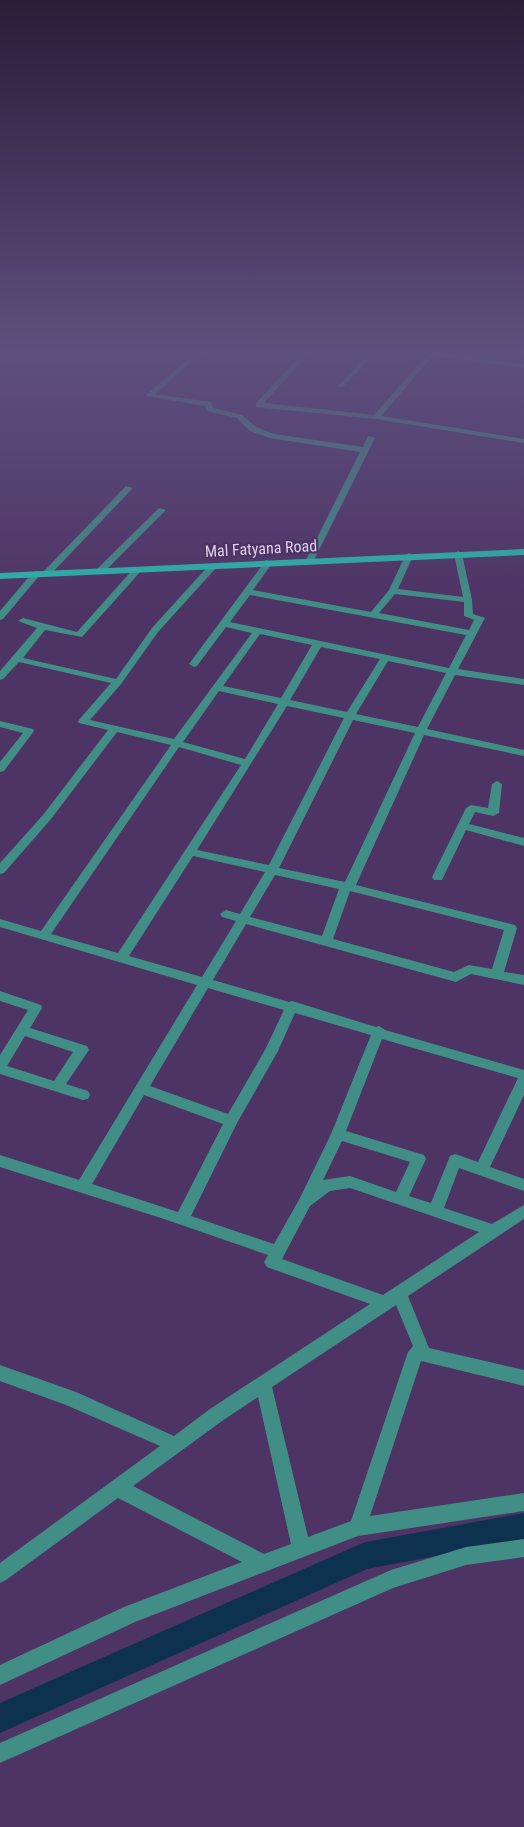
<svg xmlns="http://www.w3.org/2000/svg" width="524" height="1827" font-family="'Roboto Condensed',sans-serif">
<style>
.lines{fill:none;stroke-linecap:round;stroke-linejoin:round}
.canal{fill:#0d324f;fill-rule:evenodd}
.minor{fill:#418e86;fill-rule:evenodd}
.tertiary{fill:#418e86;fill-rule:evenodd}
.secondary{fill:#29b7ad;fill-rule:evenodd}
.labels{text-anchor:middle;stroke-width:4.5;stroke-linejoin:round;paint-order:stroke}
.far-street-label{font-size:16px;fill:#ddcfed;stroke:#4e3365}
</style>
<rect width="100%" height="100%" fill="#4e3365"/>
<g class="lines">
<polygon class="canal" points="524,1513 524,1539 367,1569 0,1733 0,1703 356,1546 366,1542"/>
<g class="minor">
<polygon points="195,353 202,353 155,394 211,402 213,408 242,415 256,427 274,434 363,447 368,436 375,438 313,562 306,560 360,452 270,438 250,431 237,418 207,411 205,406 147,396 147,394"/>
<polygon points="303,353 309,353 264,403 374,415 427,355 423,353 438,353 524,364 524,368 433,356 381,416 524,439 524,443 376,419 256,407 256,403"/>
<polygon points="364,353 373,353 366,356 369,358 369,360 343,387 339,387 339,385 363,360 357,357 357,355"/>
<polygon points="126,486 133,488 49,576 43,576 43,572"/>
<polygon points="159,508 166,510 103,573 97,573 97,569"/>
<path d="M458,551L462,554L472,600L473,614L485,618L458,669L524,679V685L455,675L427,729L524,750V756L424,735L356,885L515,925L517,928L504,972L524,975V985L471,974L456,982L246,924L213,980L289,1002L292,1001L376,1027L379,1026L385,1030L524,1070V1095L490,1167L524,1179V1191L459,1168L444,1208L492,1224L524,1205V1219L408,1296L429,1348L524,1370V1386L421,1361L370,1516L524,1493V1511L358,1536L135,1622L0,1685V1665L124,1607L242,1562L118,1498L6,1580L0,1583V1563L160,1446L66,1405L0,1381V1365L76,1392L174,1436L210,1409L370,1304L267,1267L264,1262L268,1255L164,1219L0,1167V1155L79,1180L197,985L0,927V919L41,931L171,745L117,732L51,819L4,873L0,874V863L43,815L108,730L79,723L78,721L111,683L19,662L3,679L0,680V671L37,628L18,621L23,618L77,632L135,567H141V571L82,637L45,630L23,658L116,679L152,628L210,564H216V568L158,632L121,684L90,720L174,739L252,633L226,627L197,666L194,667L189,664L266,560L273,562L253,590L371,612L389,590L405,556L409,553L413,556L398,589L463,597L454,554ZM395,594L464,602V616L474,620L469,630L379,613ZM250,595L466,635L449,668L230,622ZM260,634L312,645L281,698L223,686ZM321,647L380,659L347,712L290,700ZM388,661L446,673L418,727L356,714ZM219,691L278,704L245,759L183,742ZM287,706L344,718L269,865L197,850ZM353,720L415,733L345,882L279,868ZM179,747L241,765L118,953L51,934ZM193,856L265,872L240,914L226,910L220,914L222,917L236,921L202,977L129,956ZM275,875L339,889L322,936L250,917ZM350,891L504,930L492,969L469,965L454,972L333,939ZM208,988L284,1010L265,1050L228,1114L150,1086ZM295,1013L371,1035L331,1134L300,1198L274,1244L191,1216L237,1123L278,1051ZM382,1039L518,1078L478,1162L455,1154L450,1156L431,1203L409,1196L426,1159L424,1155L346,1131ZM144,1095L223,1124L178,1212L92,1184ZM342,1141L410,1162L396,1192L350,1176L323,1180ZM350,1188L479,1232L383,1295L282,1259L310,1206L330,1191ZM396,1305L413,1346L408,1352L351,1521L308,1537L272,1387ZM258,1397L291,1544L264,1554L133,1486L222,1421Z"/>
<polygon points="36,571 39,572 39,576 3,619 0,620 0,611 33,572"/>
<polygon points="0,721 33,729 34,731 4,771 0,772 0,762 23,733 0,727"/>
<polygon points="497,781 502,784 499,813 493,816 475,812 469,824 524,838 524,846 466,830 442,880 434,880 432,877 466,808 471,805 488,808 492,784"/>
<path d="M0,991L41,1005L42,1008L30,1028L87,1046L89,1050L66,1084L88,1091L90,1095L88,1099L83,1100L0,1074V1055L28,1010L0,1001ZM25,1036L73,1052L54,1081L7,1066Z"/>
</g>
<polygon class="tertiary" points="524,1539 524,1557 466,1565 393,1588 0,1763 0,1743 391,1570 466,1547"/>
<polygon class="secondary" points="524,549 524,555 0,579 0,573"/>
</g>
<linearGradient id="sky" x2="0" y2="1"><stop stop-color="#2b1c38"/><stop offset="0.58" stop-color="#5d507e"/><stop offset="1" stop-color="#5d507e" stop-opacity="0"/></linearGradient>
<rect width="524" height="608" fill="url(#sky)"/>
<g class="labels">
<g class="far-street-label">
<text transform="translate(261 548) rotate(-3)" y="6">Mal Fatyana Road</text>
</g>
</g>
</svg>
